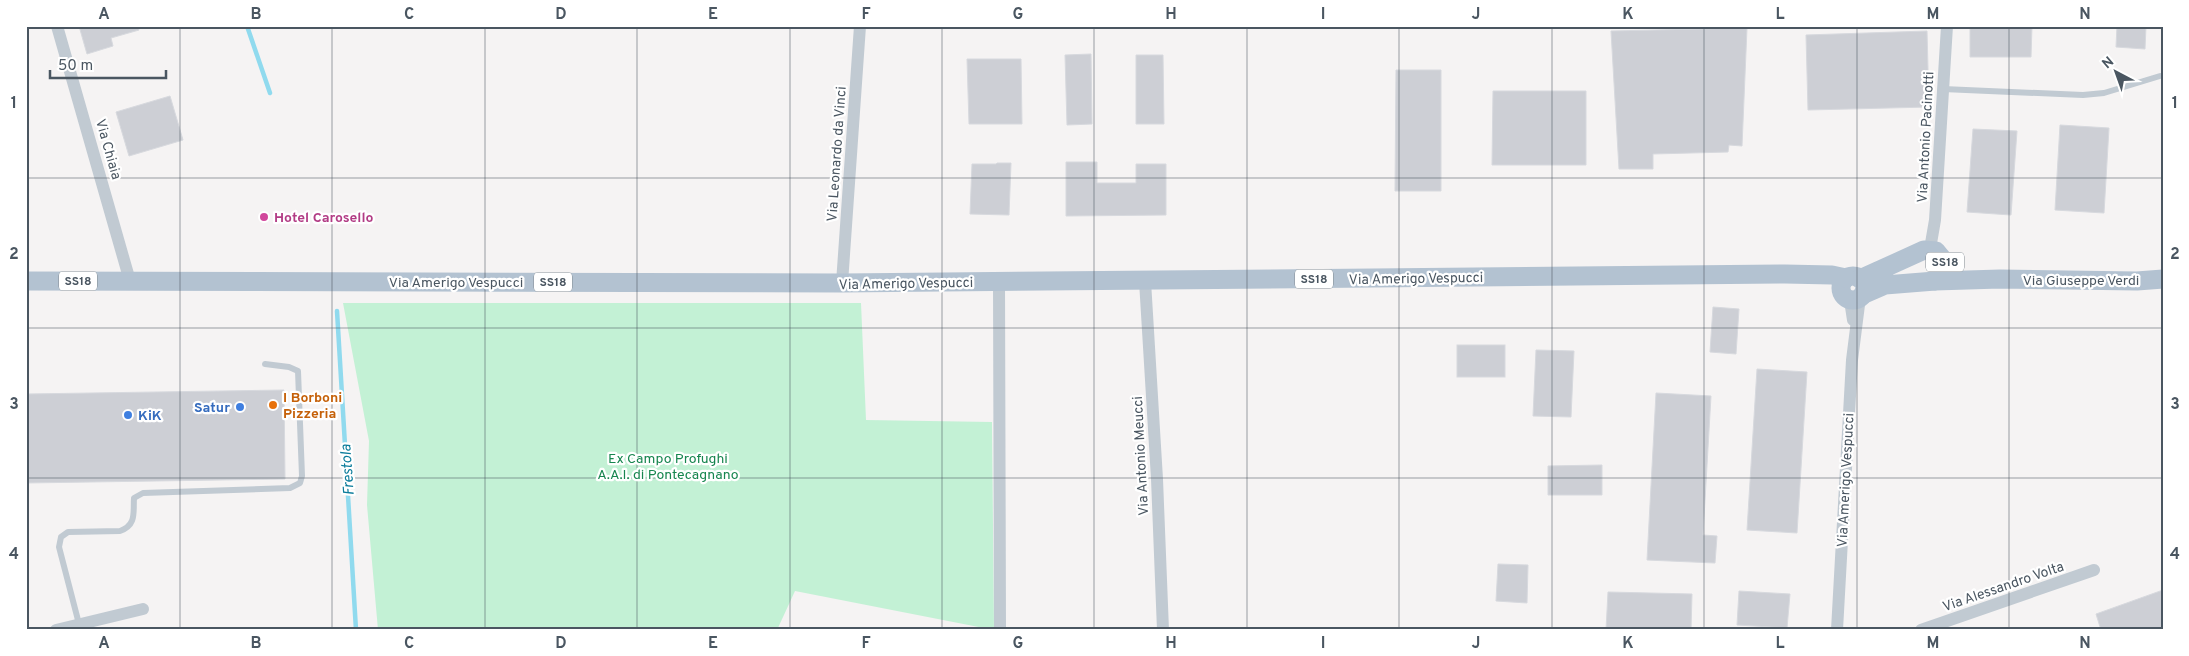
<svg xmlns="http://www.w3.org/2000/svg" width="2189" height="656" font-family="Overpass,sans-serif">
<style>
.green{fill:#c3f1d5}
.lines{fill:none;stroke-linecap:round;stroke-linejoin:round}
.stream{stroke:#90daee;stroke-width:4.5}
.building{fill:#cdcfd5;stroke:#d7d9de}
.service{stroke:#c1cad2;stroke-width:6}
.minor{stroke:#c1cad2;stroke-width:12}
.primary{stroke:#b3c2d1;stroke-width:19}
.grid{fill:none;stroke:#4a5661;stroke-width:1;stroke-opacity:0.55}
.hotel-dot{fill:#d1479c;stroke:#fff;stroke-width:2}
.food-dot{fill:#e8710a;stroke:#fff;stroke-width:2}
.shop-dot{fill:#3f7fe0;stroke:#fff;stroke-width:2}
.labels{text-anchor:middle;stroke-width:4.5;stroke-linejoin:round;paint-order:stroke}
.shield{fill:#fff;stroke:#808990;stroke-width:1}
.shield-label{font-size:12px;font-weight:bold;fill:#4a5661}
.street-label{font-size:14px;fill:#4a5661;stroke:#fff}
.hotel-label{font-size:14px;font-weight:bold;fill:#b23c85;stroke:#fff;text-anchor:start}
.food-label{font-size:14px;font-weight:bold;fill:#c56008;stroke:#fff;text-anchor:start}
.shop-label{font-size:14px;font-weight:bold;fill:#366cbe;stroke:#fff;text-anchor:end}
.park-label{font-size:14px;fill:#17864f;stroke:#fff}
.water-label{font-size:15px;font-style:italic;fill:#0c7c9b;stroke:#fff}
.neatline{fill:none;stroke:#4a5661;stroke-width:2}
.grid-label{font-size:16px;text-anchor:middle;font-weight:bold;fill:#4a5661}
</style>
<rect width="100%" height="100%" fill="#f5f3f3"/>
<polygon class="green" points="343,303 861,303 866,420 992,422 994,630 795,591 777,630 378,630 367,505 369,441"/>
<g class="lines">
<g class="stream">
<polyline points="247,26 270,93"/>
<polyline points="337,311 356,630"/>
</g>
</g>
<g class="building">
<polygon points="79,26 138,26 139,30 111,38 113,46 87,54"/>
<polygon points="1970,26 2032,26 2031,57 1970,57"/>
<polygon points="2117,26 2146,26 2145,49 2116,47"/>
<polygon points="1747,28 1742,146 1729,145 1728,152 1653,154 1653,169 1619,169 1611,31"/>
<polygon points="1927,31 1929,107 1808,110 1806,35"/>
<polygon points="1091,54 1092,124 1067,125 1065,55"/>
<polygon points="1136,55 1163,55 1164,124 1136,124"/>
<polygon points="967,59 1021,59 1022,124 969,124"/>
<polygon points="1396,70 1441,70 1441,191 1395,191"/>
<polygon points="1493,91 1586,91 1586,165 1492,165"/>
<polygon points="170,96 183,140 129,156 116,112"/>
<polygon points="2060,125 2109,128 2104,213 2055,210"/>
<polygon points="1973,129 2017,131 2011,215 1967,212"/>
<polygon points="1066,162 1097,162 1097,183 1136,183 1136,164 1166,164 1166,215 1066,216"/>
<polygon points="997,163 1011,163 1009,215 970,214 972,164 996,164"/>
<polygon points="1713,307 1739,309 1736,354 1710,352"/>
<rect x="1457" y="345" width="48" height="32"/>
<polygon points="1536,350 1574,351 1571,417 1533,416"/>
<polygon points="1757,369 1807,372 1797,533 1747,530"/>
<polygon points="284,390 285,479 26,483 26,394"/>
<polygon points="1656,393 1711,396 1703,535 1717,536 1715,563 1647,560"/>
<polygon points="1602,465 1602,495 1548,495 1548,466"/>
<polygon points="1498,564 1528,565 1527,603 1496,601"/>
<polygon points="2163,590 2163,630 2101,630 2096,614"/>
<polygon points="1739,591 1790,594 1787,628 1737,625"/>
<polygon points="1608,592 1692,594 1691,630 1606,630"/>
</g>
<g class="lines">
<g class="service">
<polyline points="1943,89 2083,95 2104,93 2160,76"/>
<path d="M79,624L59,547L61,537L68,532L120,531C137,525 133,512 134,498L143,493L290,488L300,483L302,476L298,371L289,367L265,364"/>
</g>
<g class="minor">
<polyline points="57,26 130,281"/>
<polyline points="1930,249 1935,220 1947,26"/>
<polyline points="1145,281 1157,479 1163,630"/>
<polyline points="999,282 1000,630"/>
<polyline points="842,283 860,26"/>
<polyline points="1850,300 1853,320"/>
<polyline points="56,630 143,609"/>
<polyline points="1837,630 1852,360 1860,297"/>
<polyline points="1921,630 2094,570"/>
</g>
<g class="primary">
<circle cx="1853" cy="288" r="12"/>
<polyline points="1860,279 1924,250 1936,251 1945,262 1944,270 1935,281 1885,285 1862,295"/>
<polyline points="26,281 842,283 1785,274 1832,275 1846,278"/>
<polyline points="1935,281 2000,279 2137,281 2163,279"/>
</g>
</g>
<path class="grid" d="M180,26V630M332,26V630M485,26V630M637,26V630M790,26V630M942,26V630M1094,26V630M1247,26V630M1399,26V630M1552,26V630M1704,26V630M1857,26V630M2009,26V630M26,178H2163M26,328H2163M26,478H2163"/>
<circle class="hotel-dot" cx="264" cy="217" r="5"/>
<circle class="food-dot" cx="273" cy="405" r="5"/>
<g class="shop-dot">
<circle cx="240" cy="407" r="5"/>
<circle cx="128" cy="415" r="5"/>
</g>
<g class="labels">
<g class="shield">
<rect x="1926" y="252.5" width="38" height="19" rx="4"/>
<rect x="1295" y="269.5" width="38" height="19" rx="4"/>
<rect x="59" y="271.5" width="38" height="19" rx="4"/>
<rect x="534" y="272.5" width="38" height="19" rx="4"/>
</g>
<g class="shield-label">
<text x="1945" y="266">SS18</text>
<text x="1314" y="283">SS18</text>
<text x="78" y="285">SS18</text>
<text x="553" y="286">SS18</text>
</g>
<g class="street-label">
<text transform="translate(1925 137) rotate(-87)" y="5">Via Antonio Pacinotti</text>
<text transform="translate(109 149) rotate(74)" y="5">Via Chiaia</text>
<text transform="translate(836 154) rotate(-86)" y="5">Via Leonardo da Vinci</text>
<text transform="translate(1416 278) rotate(-1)" y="5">Via Amerigo Vespucci</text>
<text x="2081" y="285">Via Giuseppe Verdi</text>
<text x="456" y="287">Via Amerigo Vespucci</text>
<text transform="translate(906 283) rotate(-1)" y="5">Via Amerigo Vespucci</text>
<text transform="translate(1140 456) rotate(-93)" y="5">Via Antonio Meucci</text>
<text transform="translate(1845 480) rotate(-87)" y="5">Via Amerigo Vespucci</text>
<text transform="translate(2003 586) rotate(-19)" y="5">Via Alessandro Volta</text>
</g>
<g class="hotel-label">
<text x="274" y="222">Hotel Carosello</text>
</g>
<g class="food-label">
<text x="283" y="402">I Borboni<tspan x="283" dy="16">Pizzeria</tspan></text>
</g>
<g class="shop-label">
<text x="230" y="412">Satur</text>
<text x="138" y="420" text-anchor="start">KiK</text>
</g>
<g class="park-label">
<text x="668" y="463">Ex Campo Profughi<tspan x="668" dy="16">A.A.I. di Pontecagnano</tspan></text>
</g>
<g class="water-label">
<text transform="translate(347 470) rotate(-94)" y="5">Frestola</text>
</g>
</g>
<rect width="2189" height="656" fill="none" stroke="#ffffff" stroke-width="55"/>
<g transform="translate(2116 72) rotate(319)" stroke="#ffffff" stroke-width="4" paint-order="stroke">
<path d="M0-4L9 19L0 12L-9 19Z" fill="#4a5661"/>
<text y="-8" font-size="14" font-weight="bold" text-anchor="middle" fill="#4a5661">N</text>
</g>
<path d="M50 70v8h116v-8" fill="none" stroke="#4a5661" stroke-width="2.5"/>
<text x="58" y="70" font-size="15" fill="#4a5661" stroke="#ffffff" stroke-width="4" paint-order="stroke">50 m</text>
<rect x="28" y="28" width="2134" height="600" class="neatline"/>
<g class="grid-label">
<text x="104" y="19">A</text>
<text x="256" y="19">B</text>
<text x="409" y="19">C</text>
<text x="561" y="19">D</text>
<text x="713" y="19">E</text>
<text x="866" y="19">F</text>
<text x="1018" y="19">G</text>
<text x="1171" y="19">H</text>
<text x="1323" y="19">I</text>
<text x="1476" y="19">J</text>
<text x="1628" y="19">K</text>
<text x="1780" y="19">L</text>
<text x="1933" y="19">M</text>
<text x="2085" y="19">N</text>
<text x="14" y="108">1</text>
<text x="2175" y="108">1</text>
<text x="14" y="259">2</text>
<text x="2175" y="259">2</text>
<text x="14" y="409">3</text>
<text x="2175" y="409">3</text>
<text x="14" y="559">4</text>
<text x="2175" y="559">4</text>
<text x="104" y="648">A</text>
<text x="256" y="648">B</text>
<text x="409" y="648">C</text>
<text x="561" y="648">D</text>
<text x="713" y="648">E</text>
<text x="866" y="648">F</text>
<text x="1018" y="648">G</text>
<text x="1171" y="648">H</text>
<text x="1323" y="648">I</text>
<text x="1476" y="648">J</text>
<text x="1628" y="648">K</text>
<text x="1780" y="648">L</text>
<text x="1933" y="648">M</text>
<text x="2085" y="648">N</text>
</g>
</svg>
